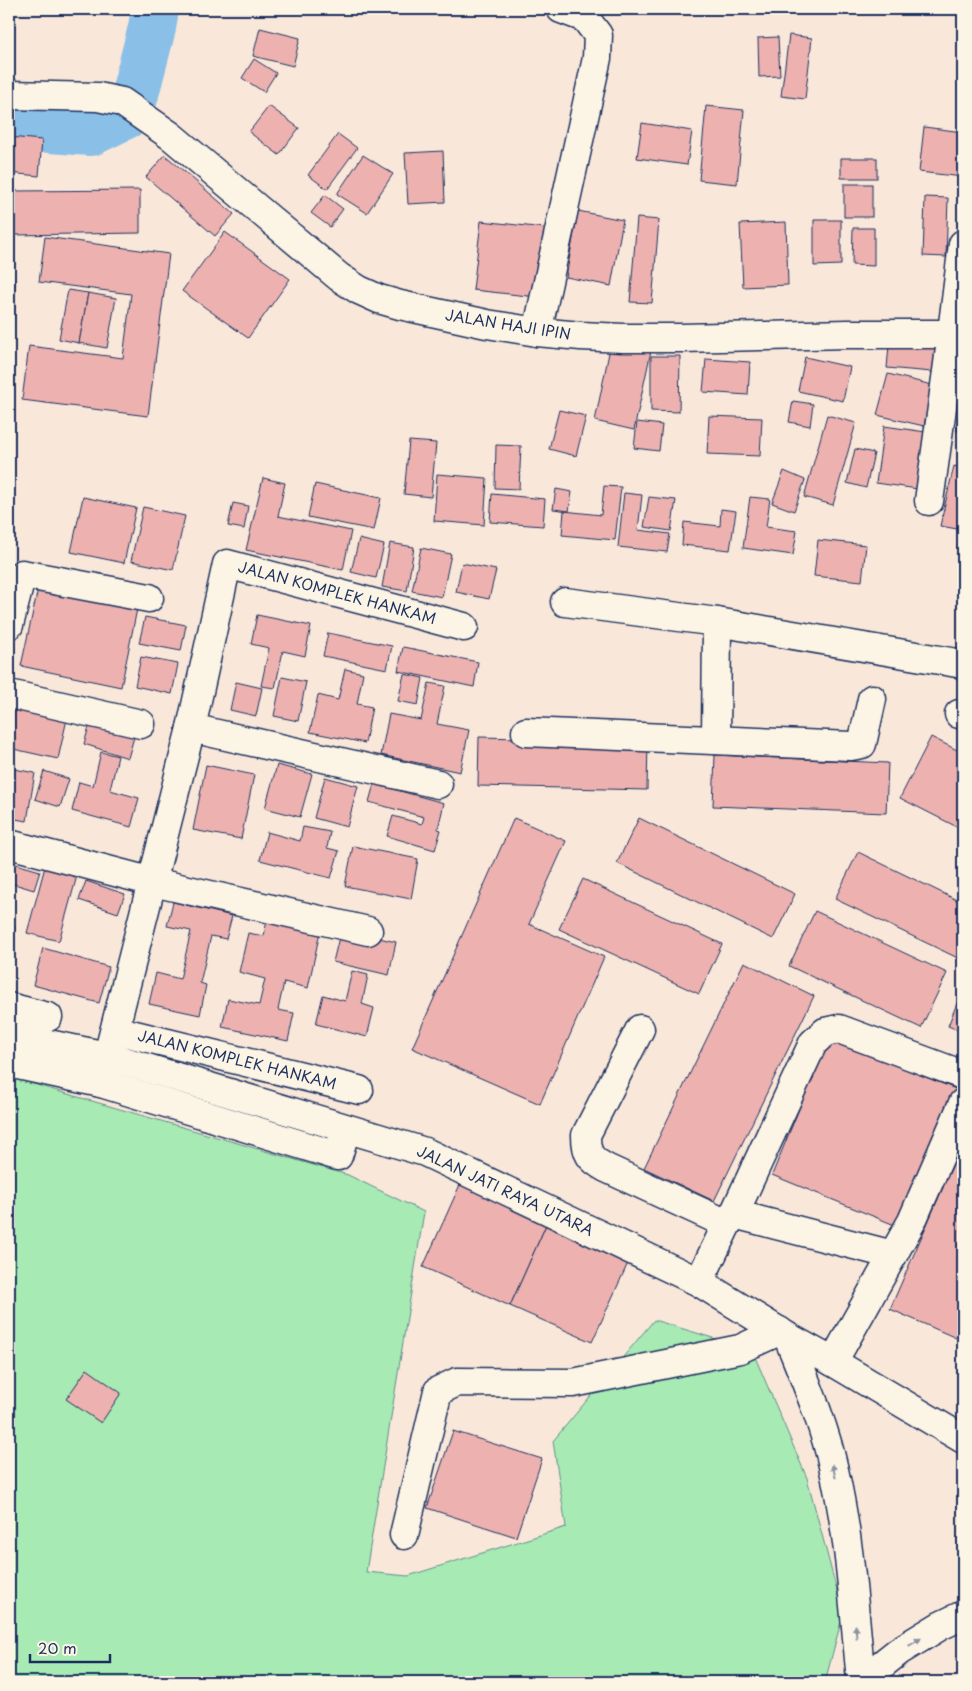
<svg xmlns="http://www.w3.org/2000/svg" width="972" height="1691" font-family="'Playpen Sans',sans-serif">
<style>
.green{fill:#a7eab4;stroke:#618c89}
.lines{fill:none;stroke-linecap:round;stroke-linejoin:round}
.river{stroke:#8ac0e8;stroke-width:48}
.building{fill:#edb2b0;stroke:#1b2f5e}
.minor-casing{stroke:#1b2f5e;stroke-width:31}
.major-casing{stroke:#1b2f5e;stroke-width:31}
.minor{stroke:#fcf5e5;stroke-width:28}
.major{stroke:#fcf5e5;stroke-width:28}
.oneway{fill:#8c92a2}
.labels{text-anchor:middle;stroke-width:4.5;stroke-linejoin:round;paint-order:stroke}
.street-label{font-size:15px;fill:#1b2f5e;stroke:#fcf5e5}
</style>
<rect width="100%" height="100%" fill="#f9e8da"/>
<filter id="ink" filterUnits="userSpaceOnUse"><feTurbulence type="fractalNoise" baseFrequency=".02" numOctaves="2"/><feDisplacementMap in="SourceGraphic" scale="10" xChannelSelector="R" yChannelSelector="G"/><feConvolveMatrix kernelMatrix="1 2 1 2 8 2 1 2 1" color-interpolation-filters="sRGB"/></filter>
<g filter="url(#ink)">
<polygon class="green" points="9,1077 348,1175 424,1212 366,1572 408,1576 566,1527 553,1441 654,1320 752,1350 807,1478 843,1614 825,1682 9,1682"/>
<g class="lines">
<polyline class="river" points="9,126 91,132 130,113 152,28 155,9"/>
</g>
<g class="building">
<polygon points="260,28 300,38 293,66 253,56"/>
<polygon points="789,35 812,38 805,99 781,96"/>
<polygon points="778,37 780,76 759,77 758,38"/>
<polygon points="254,59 276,73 264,92 242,78"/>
<polygon points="269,106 299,128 279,155 249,132"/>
<polygon points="706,106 744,110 737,184 699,180"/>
<polygon points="642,123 692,131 687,165 637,158"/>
<polygon points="924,127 963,132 963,177 919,172"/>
<polygon points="338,134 357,148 327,189 308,175"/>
<polygon points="9,137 42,140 39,176 9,173"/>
<polygon points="443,151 445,202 408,204 405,153"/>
<polygon points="165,155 234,214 215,236 146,177"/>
<polygon points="363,155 393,174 367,213 337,194"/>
<rect x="841" y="158" width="36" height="20"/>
<rect x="844" y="184" width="28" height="33"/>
<polygon points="140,190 140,233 13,235 12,191"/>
<polygon points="325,195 343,209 330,227 311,213"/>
<polygon points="925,197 948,198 946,257 923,256"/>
<polygon points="578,211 623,220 611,286 566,277"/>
<polygon points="637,218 659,220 652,303 630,302"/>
<polygon points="814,220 841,220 841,265 814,266"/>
<polygon points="481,221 545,228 537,297 473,290"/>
<polygon points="786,222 788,285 743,287 740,224"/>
<polygon points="853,228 874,228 874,266 852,265"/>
<polygon points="225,232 290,279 248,338 182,291"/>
<polygon points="45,237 169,254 148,416 22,400 29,346 123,358 131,294 39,282"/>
<polygon points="9,279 15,280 12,343 9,343"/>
<polygon points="68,290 88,293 79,343 59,339"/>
<polygon points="88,293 116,298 107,348 79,343"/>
<polygon points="611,343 651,351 634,430 595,421"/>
<polygon points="889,345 945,348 943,373 887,368"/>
<polygon points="651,356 680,356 679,412 651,411"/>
<polygon points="805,357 850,367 843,401 798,391"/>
<polygon points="706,359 750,362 748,395 703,392"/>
<polygon points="888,374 932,385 924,426 877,415"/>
<polygon points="963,397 963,432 957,431"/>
<polygon points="793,401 813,404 810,426 789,422"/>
<polygon points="559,410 586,416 576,456 549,449"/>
<polygon points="827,415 856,423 833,505 804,497"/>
<polygon points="709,416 762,418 760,456 707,454"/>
<polygon points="637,422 662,425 659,451 634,448"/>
<polygon points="884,426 926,432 918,489 876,483"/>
<polygon points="409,441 436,443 431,497 404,494"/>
<polygon points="496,445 521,446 519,489 495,488"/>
<polygon points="855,449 874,453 866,488 847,483"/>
<polygon points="954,466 963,468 963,530 940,526"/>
<polygon points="784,471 805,480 794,511 772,503"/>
<polygon points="437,474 487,478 484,525 434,521"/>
<polygon points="263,478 285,483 278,516 351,531 343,570 246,550"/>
<polygon points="315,484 381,498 374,530 308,517"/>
<polygon points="604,486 621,487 615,540 562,535 564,511 601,515"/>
<polygon points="556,489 572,492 569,511 553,509"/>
<polygon points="624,493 642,495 638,530 670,534 667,552 618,547"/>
<polygon points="492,494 545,499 543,526 490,522"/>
<polygon points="83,497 136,508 124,563 71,552"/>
<polygon points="649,497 676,500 671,531 644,527"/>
<polygon points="750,497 770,499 766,527 797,531 793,555 743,548"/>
<polygon points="233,503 248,506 244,529 228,526"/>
<polygon points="143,507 185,516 173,570 131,561"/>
<polygon points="721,509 736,511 730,550 682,545 684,522 720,526"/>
<polygon points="359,539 384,545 376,578 351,572"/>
<polygon points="818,540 866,545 862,581 814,576"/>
<polygon points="390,543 414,547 407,591 382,587"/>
<polygon points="958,544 963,545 963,569 956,568"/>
<polygon points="421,548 451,554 442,597 412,591"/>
<polygon points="462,563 496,570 489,599 456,592"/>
<polygon points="39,584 138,604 121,687 21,666"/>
<polygon points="257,615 311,626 305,656 283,651 275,688 261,686 269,648 251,644"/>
<polygon points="145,617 186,625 181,651 139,643"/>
<polygon points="328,633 392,646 387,669 323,656"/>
<polygon points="403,647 478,662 474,687 398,671"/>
<polygon points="141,657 178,664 172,694 135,686"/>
<polygon points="345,669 363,673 357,704 372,707 365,743 310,732 318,695 338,700"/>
<polygon points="404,674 423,678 418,705 398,701"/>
<polygon points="282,677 306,682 298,721 274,716"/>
<polygon points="236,682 262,688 256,716 230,710"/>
<polygon points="429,683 445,686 437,724 469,730 460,772 381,755 389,714 421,720"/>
<polygon points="9,706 67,719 58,759 9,748"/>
<polygon points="90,723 134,737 128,758 84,744"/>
<polygon points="479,737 648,741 647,790 478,786"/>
<polygon points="931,737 963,753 963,830 900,798"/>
<polygon points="101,752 118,756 110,790 139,798 131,827 72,811 79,782 93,786"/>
<polygon points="715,755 888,763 886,813 713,806"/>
<polygon points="206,765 254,775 241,839 193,830"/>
<polygon points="277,765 312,774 300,817 265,808"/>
<polygon points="9,768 35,773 27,821 9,818"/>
<polygon points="44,771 69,779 60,807 35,799"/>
<polygon points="325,777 358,786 347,827 314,818"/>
<polygon points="374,784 444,803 438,829 441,830 435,850 387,836 393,816 422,824 424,817 369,802"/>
<polygon points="514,818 566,841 529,924 604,957 540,1104 412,1048"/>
<polygon points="639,818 795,894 773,939 617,863"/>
<polygon points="303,827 330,832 327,848 339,851 331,878 260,860 267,832 300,841"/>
<polygon points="353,846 418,859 411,899 345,886"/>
<polygon points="858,852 963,903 963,956 962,960 835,899"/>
<polygon points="9,862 40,871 34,890 11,883 9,891"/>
<polygon points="46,863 78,872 59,941 27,933"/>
<polygon points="583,879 722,944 699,994 559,929"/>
<polygon points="86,881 125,894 118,913 79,900"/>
<polygon points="173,902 232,916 226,939 211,936 200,983 206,985 200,1015 149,1004 156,973 180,979 191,931 167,926"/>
<polygon points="815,911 947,973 921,1028 789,966"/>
<polygon points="267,920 320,932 308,988 284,982 278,1010 294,1013 288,1041 222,1027 228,999 259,1005 265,979 239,972 248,933 264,936"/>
<polygon points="9,926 15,927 9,949"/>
<polygon points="341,929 396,942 389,975 333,962"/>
<polygon points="43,948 109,967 99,1003 33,985"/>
<polygon points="744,962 814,996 714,1201 644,1168"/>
<polygon points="352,971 368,975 362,1004 374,1008 367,1037 316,1024 323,995 345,1001"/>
<polygon points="963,988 963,1032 948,1026"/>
<polygon points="828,1038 958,1090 902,1228 772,1175"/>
<polygon points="962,1144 963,1145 963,1341 890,1309"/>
<polygon points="463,1178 550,1216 510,1306 423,1267"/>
<polygon points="550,1216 633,1252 592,1342 510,1306"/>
<polygon points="87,1369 121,1393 101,1423 66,1399"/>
<polygon points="453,1431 542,1459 516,1537 427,1508"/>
</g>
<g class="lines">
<g class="minor-casing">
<g id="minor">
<polyline points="9,95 98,97 122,102 171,136 339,277 359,290 379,299 400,305 487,324 537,332 581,336 623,338 682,338 847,334 963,334"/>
<polyline points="537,332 597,58 598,35 585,18 561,9"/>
<polyline points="929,501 948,364 963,244"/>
<polyline points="565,602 717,622 963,664"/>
<polyline points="9,625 22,574 149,598"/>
<polyline points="9,694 141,724"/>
<polyline points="959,714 963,715"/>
<polyline points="191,728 438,784"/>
<polyline points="526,732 851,746 862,744 872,699"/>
<polyline points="716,740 717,622"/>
<polyline points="9,844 153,882 368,931"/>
<polyline points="9,1007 48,1017"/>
<path d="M640,1029L586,1135C586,1154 590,1159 606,1168L727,1224"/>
<polyline points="115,1030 359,1090"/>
<polyline points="9,1036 107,1056 425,1152 699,1282 788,1337 833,1362 963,1439"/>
<polyline points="9,1063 101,1083 338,1156 346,1129"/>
<polyline points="101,1083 191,728 227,564 464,627"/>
<polyline points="734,1214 893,1255"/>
<polyline points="699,1282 727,1224 734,1214 813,1043 825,1032 839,1029 963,1075"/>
<polyline points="833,1362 912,1221 963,1103"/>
<polyline points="404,1535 438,1391 457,1382 573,1383 740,1349 779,1331"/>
</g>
</g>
<g class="major-casing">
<g id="major">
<path d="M788,1337C805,1380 824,1424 834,1470C850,1539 854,1610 861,1680L863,1682"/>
<polyline points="860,1682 899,1651 940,1626 963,1615"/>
</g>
</g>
<use href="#minor" class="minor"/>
<use href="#major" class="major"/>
</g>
<defs><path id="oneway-solid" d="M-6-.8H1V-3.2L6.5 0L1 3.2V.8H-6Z" transform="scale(1.25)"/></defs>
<g class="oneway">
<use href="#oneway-solid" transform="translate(834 1471) rotate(-103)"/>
<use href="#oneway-solid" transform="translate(856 1632) rotate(-95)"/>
<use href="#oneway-solid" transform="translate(915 1642) rotate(-31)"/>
</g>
</g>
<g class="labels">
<g class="street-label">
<text transform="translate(508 325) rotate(9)" y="5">JALAN HAJI IPIN</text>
<text transform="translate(337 593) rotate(15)" y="5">JALAN KOMPLEK HANKAM</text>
<text transform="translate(237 1060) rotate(14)" y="5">JALAN KOMPLEK HANKAM</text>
<text transform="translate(505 1191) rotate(25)" y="5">JALAN JATI RAYA UTARA</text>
</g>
</g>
<rect width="972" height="1691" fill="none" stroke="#fcf5e5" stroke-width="30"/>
<rect x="15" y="15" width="942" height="1661" fill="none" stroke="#1b2f5e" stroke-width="2" filter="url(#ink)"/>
<path d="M30 1654v8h80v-8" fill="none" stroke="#1b2f5e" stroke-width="2.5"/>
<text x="38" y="1654" font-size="15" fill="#1b2f5e" stroke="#fcf5e5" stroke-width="4" paint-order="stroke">20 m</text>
</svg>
